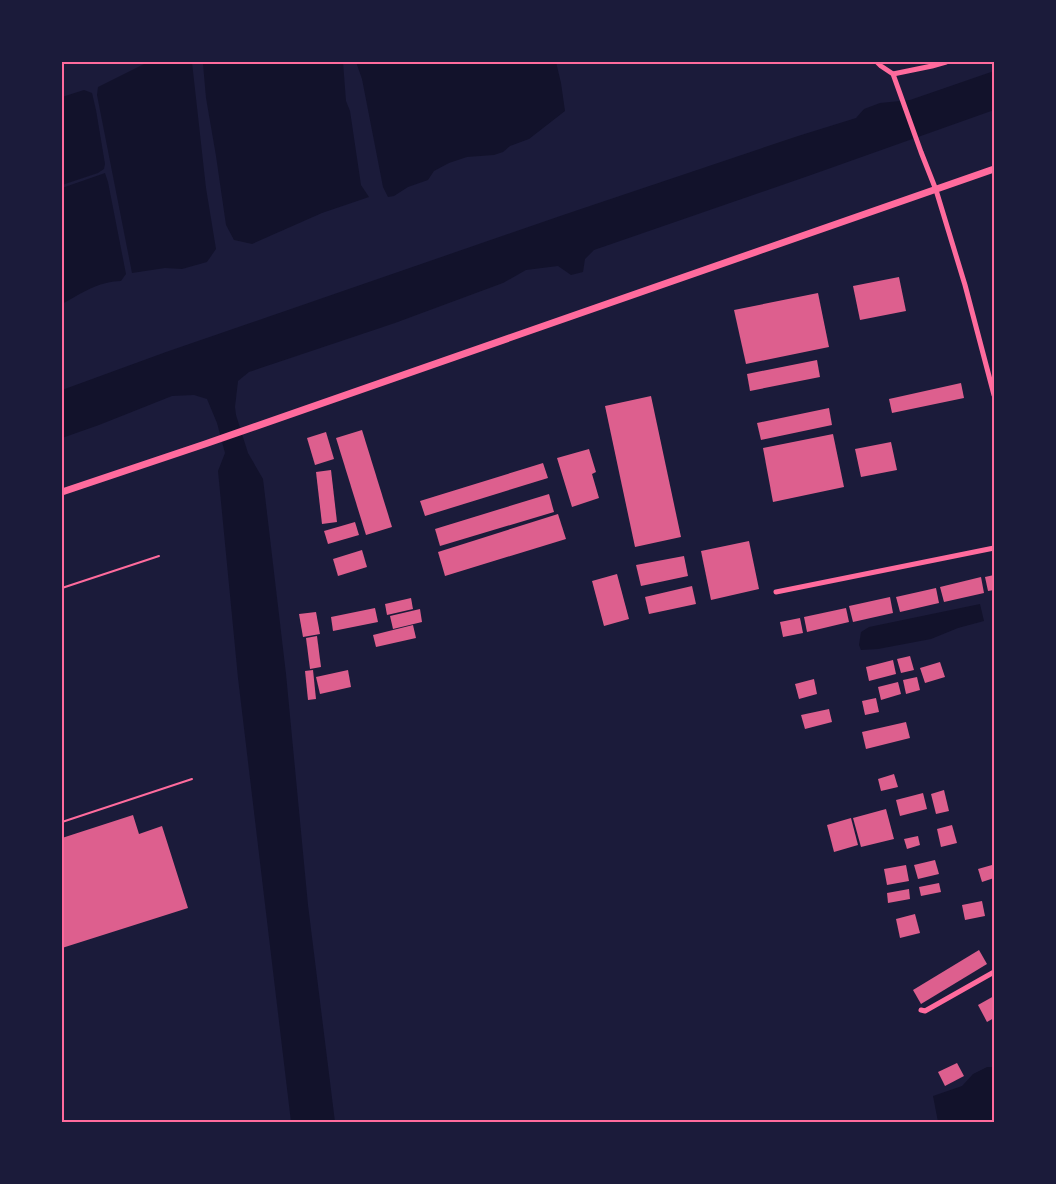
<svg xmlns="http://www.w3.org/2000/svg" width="1056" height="1184" font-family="'Exo 2',sans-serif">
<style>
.water{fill:#12122b}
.building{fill:#dd5f8e}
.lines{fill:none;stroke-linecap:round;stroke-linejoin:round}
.service{stroke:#ff6b9d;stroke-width:2}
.minor{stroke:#ff6b9d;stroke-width:5}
.secondary{stroke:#ff6b9d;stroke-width:7}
.neatline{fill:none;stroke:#ff6b9d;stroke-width:2}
</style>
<rect width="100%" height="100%" fill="#1b1b3a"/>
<g class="water">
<polygon points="148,62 192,62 206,188 216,249 207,262 182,269 165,268 132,273 97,95 98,87"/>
<polygon points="204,62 343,62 346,101 350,111 361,185 369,197 322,213 252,244 234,240 226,225 216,156 206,98 203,64"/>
<polygon points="356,62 556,62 561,83 565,111 529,139 510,146 503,152 494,155 467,157 449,163 434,171 428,180 408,187 394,196 388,197 383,187 362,79"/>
<polygon points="994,71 994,110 811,175 594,250 585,259 583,272 571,275 558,266 526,270 503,283 395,323 249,372 238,381 235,407 236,415 248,453 263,479 286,674 308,905 335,1122 291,1122 238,678 218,471 225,453 217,423 207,399 194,395 172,396 99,425 62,438 62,390 166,352 566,214 798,136 856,118 864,109 880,103 910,100"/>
<polygon points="84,90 92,93 96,110 105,164 104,169 98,173 62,185 62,97"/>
<path d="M105,173L108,182L126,274L121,281C97,282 82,293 62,304V188Z"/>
<polygon points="980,604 984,621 958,628 931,639 878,649 861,650 859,645 861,632 869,627"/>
<polygon points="987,1067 994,1067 994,1122 938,1122 933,1096 962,1086 973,1074"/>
</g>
<g class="building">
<polygon points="899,277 906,311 860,320 853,286"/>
<polygon points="818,293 829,347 746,364 734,310"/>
<polygon points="817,360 820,377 750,391 747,374"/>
<polygon points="961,383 964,398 892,413 889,399"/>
<polygon points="651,396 681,537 635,547 605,406"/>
<polygon points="829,408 832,425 761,440 757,423"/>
<polygon points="362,430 392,527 366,535 336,438"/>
<polygon points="326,432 334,459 315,465 307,438"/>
<polygon points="833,434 844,487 773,502 763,448"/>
<polygon points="891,442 897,470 861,477 855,449"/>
<polygon points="589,449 596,472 592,474 599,498 572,507 557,458"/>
<polygon points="543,463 548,478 425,516 420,501"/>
<polygon points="331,470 337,522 322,524 316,472"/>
<polygon points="549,494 554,512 440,546 435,529"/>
<polygon points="558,514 566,539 445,576 438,552"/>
<polygon points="355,522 359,535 328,544 324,531"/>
<polygon points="749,541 759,589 711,600 701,551"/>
<polygon points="362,550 367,567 338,576 333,559"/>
<polygon points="684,556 688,576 641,586 636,565"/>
<polygon points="617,574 629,619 604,626 592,581"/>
<polygon points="994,575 994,590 988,591 985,577"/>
<polygon points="981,577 984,593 944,602 940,587"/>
<polygon points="692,586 696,604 649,614 645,597"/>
<polygon points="936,588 939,603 900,612 896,597"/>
<polygon points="890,597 893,613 853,622 849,606"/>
<polygon points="411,598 413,609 387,615 385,604"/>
<polygon points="375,608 378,622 333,631 331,617"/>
<polygon points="846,608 849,622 807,632 804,617"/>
<polygon points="420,609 422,622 393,629 390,616"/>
<polygon points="316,612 320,634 303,637 299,614"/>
<polygon points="800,618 803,633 783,637 780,622"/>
<polygon points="413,625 416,638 376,647 373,635"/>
<polygon points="317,636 321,667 310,669 306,638"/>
<polygon points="910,656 914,670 901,673 897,659"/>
<polygon points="893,660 896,674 869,681 866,667"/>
<polygon points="940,662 945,677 925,683 920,668"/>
<polygon points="313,670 316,699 308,700 305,671"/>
<polygon points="348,670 351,687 320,694 316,677"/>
<polygon points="917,677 920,690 906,694 903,680"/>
<polygon points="814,679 817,694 799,699 795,684"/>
<polygon points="898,682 901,694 881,700 878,687"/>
<polygon points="876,698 879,712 865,715 862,701"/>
<polygon points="829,709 832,722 805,729 801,715"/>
<polygon points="906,722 910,738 866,749 862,732"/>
<polygon points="894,774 898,787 881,791 878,779"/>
<polygon points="944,790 949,811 936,814 931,794"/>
<polygon points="923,793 927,809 900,816 896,800"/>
<polygon points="886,809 894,839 861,847 853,818"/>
<polygon points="133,815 139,834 162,826 188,908 62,948 62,838"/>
<polygon points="851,818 858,845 834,852 827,825"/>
<polygon points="952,825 957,843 941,847 937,829"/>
<polygon points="918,836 920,845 907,849 904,839"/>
<polygon points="935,860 939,874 918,879 914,865"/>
<polygon points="906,865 909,881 887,885 884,869"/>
<polygon points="992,865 994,878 982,882 978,869"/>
<polygon points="939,883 941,892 921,896 919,887"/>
<polygon points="909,889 910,899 888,903 887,893"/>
<polygon points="982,901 985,916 965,920 962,905"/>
<polygon points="915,914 920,933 900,938 896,919"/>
<polygon points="979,950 987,964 921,1004 913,990"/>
<polygon points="994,996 994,1018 987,1022 978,1005"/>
<polygon points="957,1063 964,1076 945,1086 938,1072"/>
</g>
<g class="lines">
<g class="service">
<polyline points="62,588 159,556"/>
<polyline points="62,822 192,779"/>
</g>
<g class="minor">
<polyline points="877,62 881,66 893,74 921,152 936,190 965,285 994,395"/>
<polyline points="893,74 932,66 946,62"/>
<polyline points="776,592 994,548"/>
<polyline points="921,1010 925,1011 994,972"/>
</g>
<polyline class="secondary" points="62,492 205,444 994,169"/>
</g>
<rect width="1056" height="1184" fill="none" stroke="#1b1b3a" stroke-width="126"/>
<rect x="63" y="63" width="930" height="1058" class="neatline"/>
</svg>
